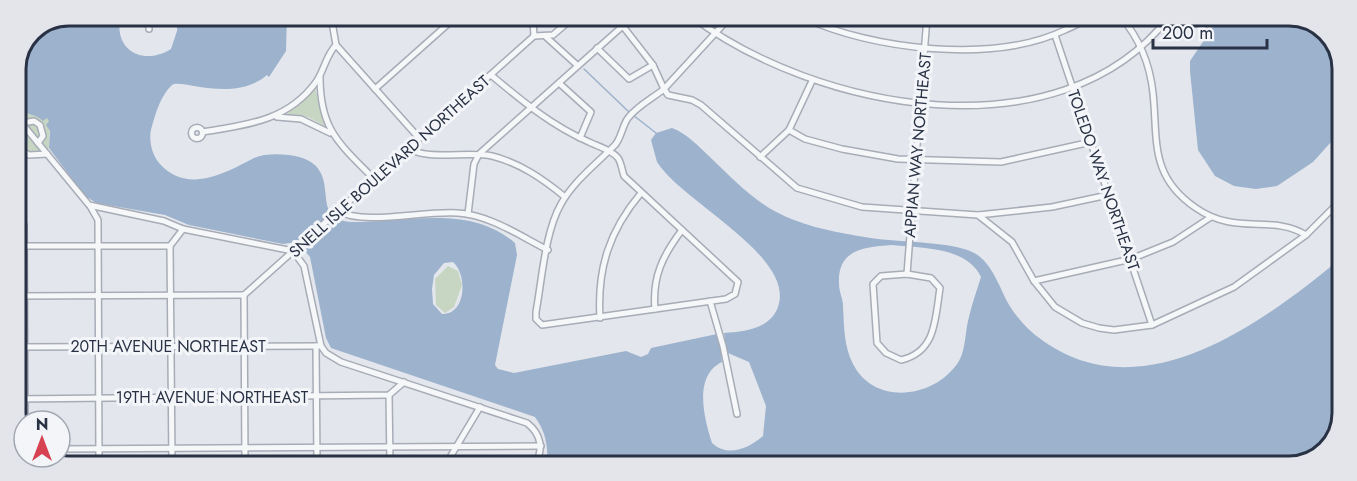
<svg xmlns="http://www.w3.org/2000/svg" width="1357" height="481" font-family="Jost,sans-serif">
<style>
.green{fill:#c7d6c3}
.water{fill:#9cb2cd;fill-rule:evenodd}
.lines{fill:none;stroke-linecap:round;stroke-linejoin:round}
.stream{stroke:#9cb2cd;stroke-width:1.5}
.minor-casing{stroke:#a7acb7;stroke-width:8}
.minor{stroke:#f6f7f9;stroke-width:5}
.labels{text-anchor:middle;stroke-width:6;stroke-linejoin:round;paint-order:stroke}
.street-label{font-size:16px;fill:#293245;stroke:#f3f5f9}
.rim{fill:none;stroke:#293245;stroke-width:3}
</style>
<rect width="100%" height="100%" fill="#e3e6ec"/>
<g class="green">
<polygon points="315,88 325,126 308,117 287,114"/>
<path d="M22,112L47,118L50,121L49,148C38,157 24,154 15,143V117Z"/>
<polygon points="448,266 458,271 462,285 454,307 445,313 436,305 435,279"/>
</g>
<g class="water">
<path d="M69,15H121C112,49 142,67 171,49L177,31L178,15H287L286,51L269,77L267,75C233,104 181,78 172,85C161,95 156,112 152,126C148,138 151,154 160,164C188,195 227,172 254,158C266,153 283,154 295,156C343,166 312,211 340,220C353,224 368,221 381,221C430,218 476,210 515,243L517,255L495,365L498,369L514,373L626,351L641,357L648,354L651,348L717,334L720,343L725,341L724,333C744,332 770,329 778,307C796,256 682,202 657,162L651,140L656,133L672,128C688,134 699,147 711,158C736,182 760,208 794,220C820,230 850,235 878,239C902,242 958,242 976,254C992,264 999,286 1008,303C1014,314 1027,329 1038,337C1139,415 1260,325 1340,259L1339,429L1321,455L1289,466L548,464C547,446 547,434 535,417L331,348L326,338L310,257L297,242L283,244L189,225L165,215L96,203L84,195L49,148L50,131L46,125L49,121L47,118L43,121C34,112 23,116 15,105V65L31,30ZM892,245C922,248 967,247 981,277C977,290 972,303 969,317C965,330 966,349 959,361C936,398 875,407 853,364C844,347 844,326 843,306C843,299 839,292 839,284C837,249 865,247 892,245ZM453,262C468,275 466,315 442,314L433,304L432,289L434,275L444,263ZM720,344H726L728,353L749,362L766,406L763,436C749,448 728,458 712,443C704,418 693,376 722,362Z"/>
<polygon points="1219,18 1305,18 1331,36 1342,65 1341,131 1313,162 1277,186 1256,189 1234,186 1215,176 1198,150 1190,71 1190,61"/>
</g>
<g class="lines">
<g class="stream">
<polyline points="584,69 629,112"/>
<polyline points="633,115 656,133"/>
</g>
<g class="minor-casing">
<g id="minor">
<polyline points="148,15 149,29"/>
<polyline points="331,16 336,45 419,138"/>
<polyline points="432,16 454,18"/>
<polyline points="522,16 533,21"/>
<polyline points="615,16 653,65 664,89 731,16"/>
<path d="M691,16C815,110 1060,158 1169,17"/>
<path d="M802,17C872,50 993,64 1065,30C1073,26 1083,23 1089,17"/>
<path d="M1121,17C1139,38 1150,65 1153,93C1158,140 1149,176 1196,208C1236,236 1272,214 1306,235"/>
<polyline points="1055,35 1152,325"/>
<polyline points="534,36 533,21 539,16"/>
<polyline points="545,36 577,65"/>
<polyline points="597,48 629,79 653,65"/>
<path d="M491,75C522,101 552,126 589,142C597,146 612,150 618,158C621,162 622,170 624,176L738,282L735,294L726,299L542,325L536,319V312C542,279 545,232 561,204C573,182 596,164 614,146C621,140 622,126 628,118C637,106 653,98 664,89L668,95L692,100L701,105L797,188L862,207L978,215L1012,242L1034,281L1055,307L1082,323L1099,328L1114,330L1152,325L1234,287L1306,235L1341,200"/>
<path d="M320,77C320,130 339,143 374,179"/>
<polyline points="559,83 591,112 580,138"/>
<polyline points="375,89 457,16"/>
<path d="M15,115L89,205L164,221L183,229L293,251L304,266L321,346L326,353L341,362L527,423C541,434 544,449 535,464"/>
<polyline points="277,117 301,119 330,133"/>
<polyline points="22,123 34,121 40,125 43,136 38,143"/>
<circle cx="197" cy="133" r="5.5"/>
<polyline points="789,130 805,139 842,149 898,159 1001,162 1091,142"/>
<path d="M203,132C246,125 288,121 316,82C324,71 326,55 336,45"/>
<polyline points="15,146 29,155 47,154"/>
<path d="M409,148C426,161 467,151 492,156C520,163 543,179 565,197"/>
<polyline points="760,157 789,130 812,81"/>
<polyline points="15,198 24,225 25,421"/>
<polyline points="90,206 98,220 99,463"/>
<path d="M338,211C364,226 426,210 458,213C490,215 520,236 548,250"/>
<polyline points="468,214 474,164 479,154 634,16"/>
<polyline points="978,215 1052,207 1108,195"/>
<polyline points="15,246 170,246 183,229"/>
<polyline points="170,246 172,464"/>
<polyline points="907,274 927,17"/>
<path d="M907,274L931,278L940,288C935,320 936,352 901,360L886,353L877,343L873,284L881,276Z"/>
<polyline points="1034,281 1131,259 1173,242 1211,217"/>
<polyline points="244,295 534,36 553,35 575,16"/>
<polyline points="244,295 245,464"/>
<polyline points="15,296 244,295"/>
<polyline points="710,301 723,346 737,414"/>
<path d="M655,309C652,277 663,255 682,230"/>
<path d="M600,318C597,269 609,231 641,193"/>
<polyline points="316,346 317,464"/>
<polyline points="15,347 321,346"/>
<polyline points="389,395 390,464"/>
<polyline points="15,399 389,395 404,382"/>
<polyline points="60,449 541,446"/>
<polyline points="446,464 480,407"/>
</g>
</g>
<use href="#minor" class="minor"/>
</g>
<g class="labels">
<g class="street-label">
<text transform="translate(917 145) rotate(-85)" y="6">APPIAN WAY NORTHEAST</text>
<text transform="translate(389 166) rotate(-42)" y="6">SNELL ISLE BOULEVARD NORTHEAST</text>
<text transform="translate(1104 180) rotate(71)" y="6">TOLEDO WAY NORTHEAST</text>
<text x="168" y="352">20TH AVENUE NORTHEAST</text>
<text x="212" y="403">19TH AVENUE NORTHEAST</text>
</g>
</g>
<path d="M0 0H1357V481H0ZM69 26H1289A43 43 0 0 1 1332 69V413A43 43 0 0 1 1289 456H69A43 43 0 0 1 26 413V69A43 43 0 0 1 69 26Z" fill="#e3e5eb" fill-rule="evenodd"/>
<path class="rim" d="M69 26H1289A43 43 0 0 1 1332 69V413A43 43 0 0 1 1289 456H69A43 43 0 0 1 26 413V69A43 43 0 0 1 69 26Z"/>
<g transform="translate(42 439)"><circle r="28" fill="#f3f5f9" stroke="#a2a7b1" stroke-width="1.5"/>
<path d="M0-4.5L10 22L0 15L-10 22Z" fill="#d64252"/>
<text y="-9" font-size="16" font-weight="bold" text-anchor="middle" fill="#293245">N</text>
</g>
<path d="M1153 39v9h114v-9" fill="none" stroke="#293245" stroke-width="3"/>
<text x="1162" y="39" font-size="18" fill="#293245" stroke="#f3f5f9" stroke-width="4.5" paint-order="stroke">200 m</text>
</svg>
